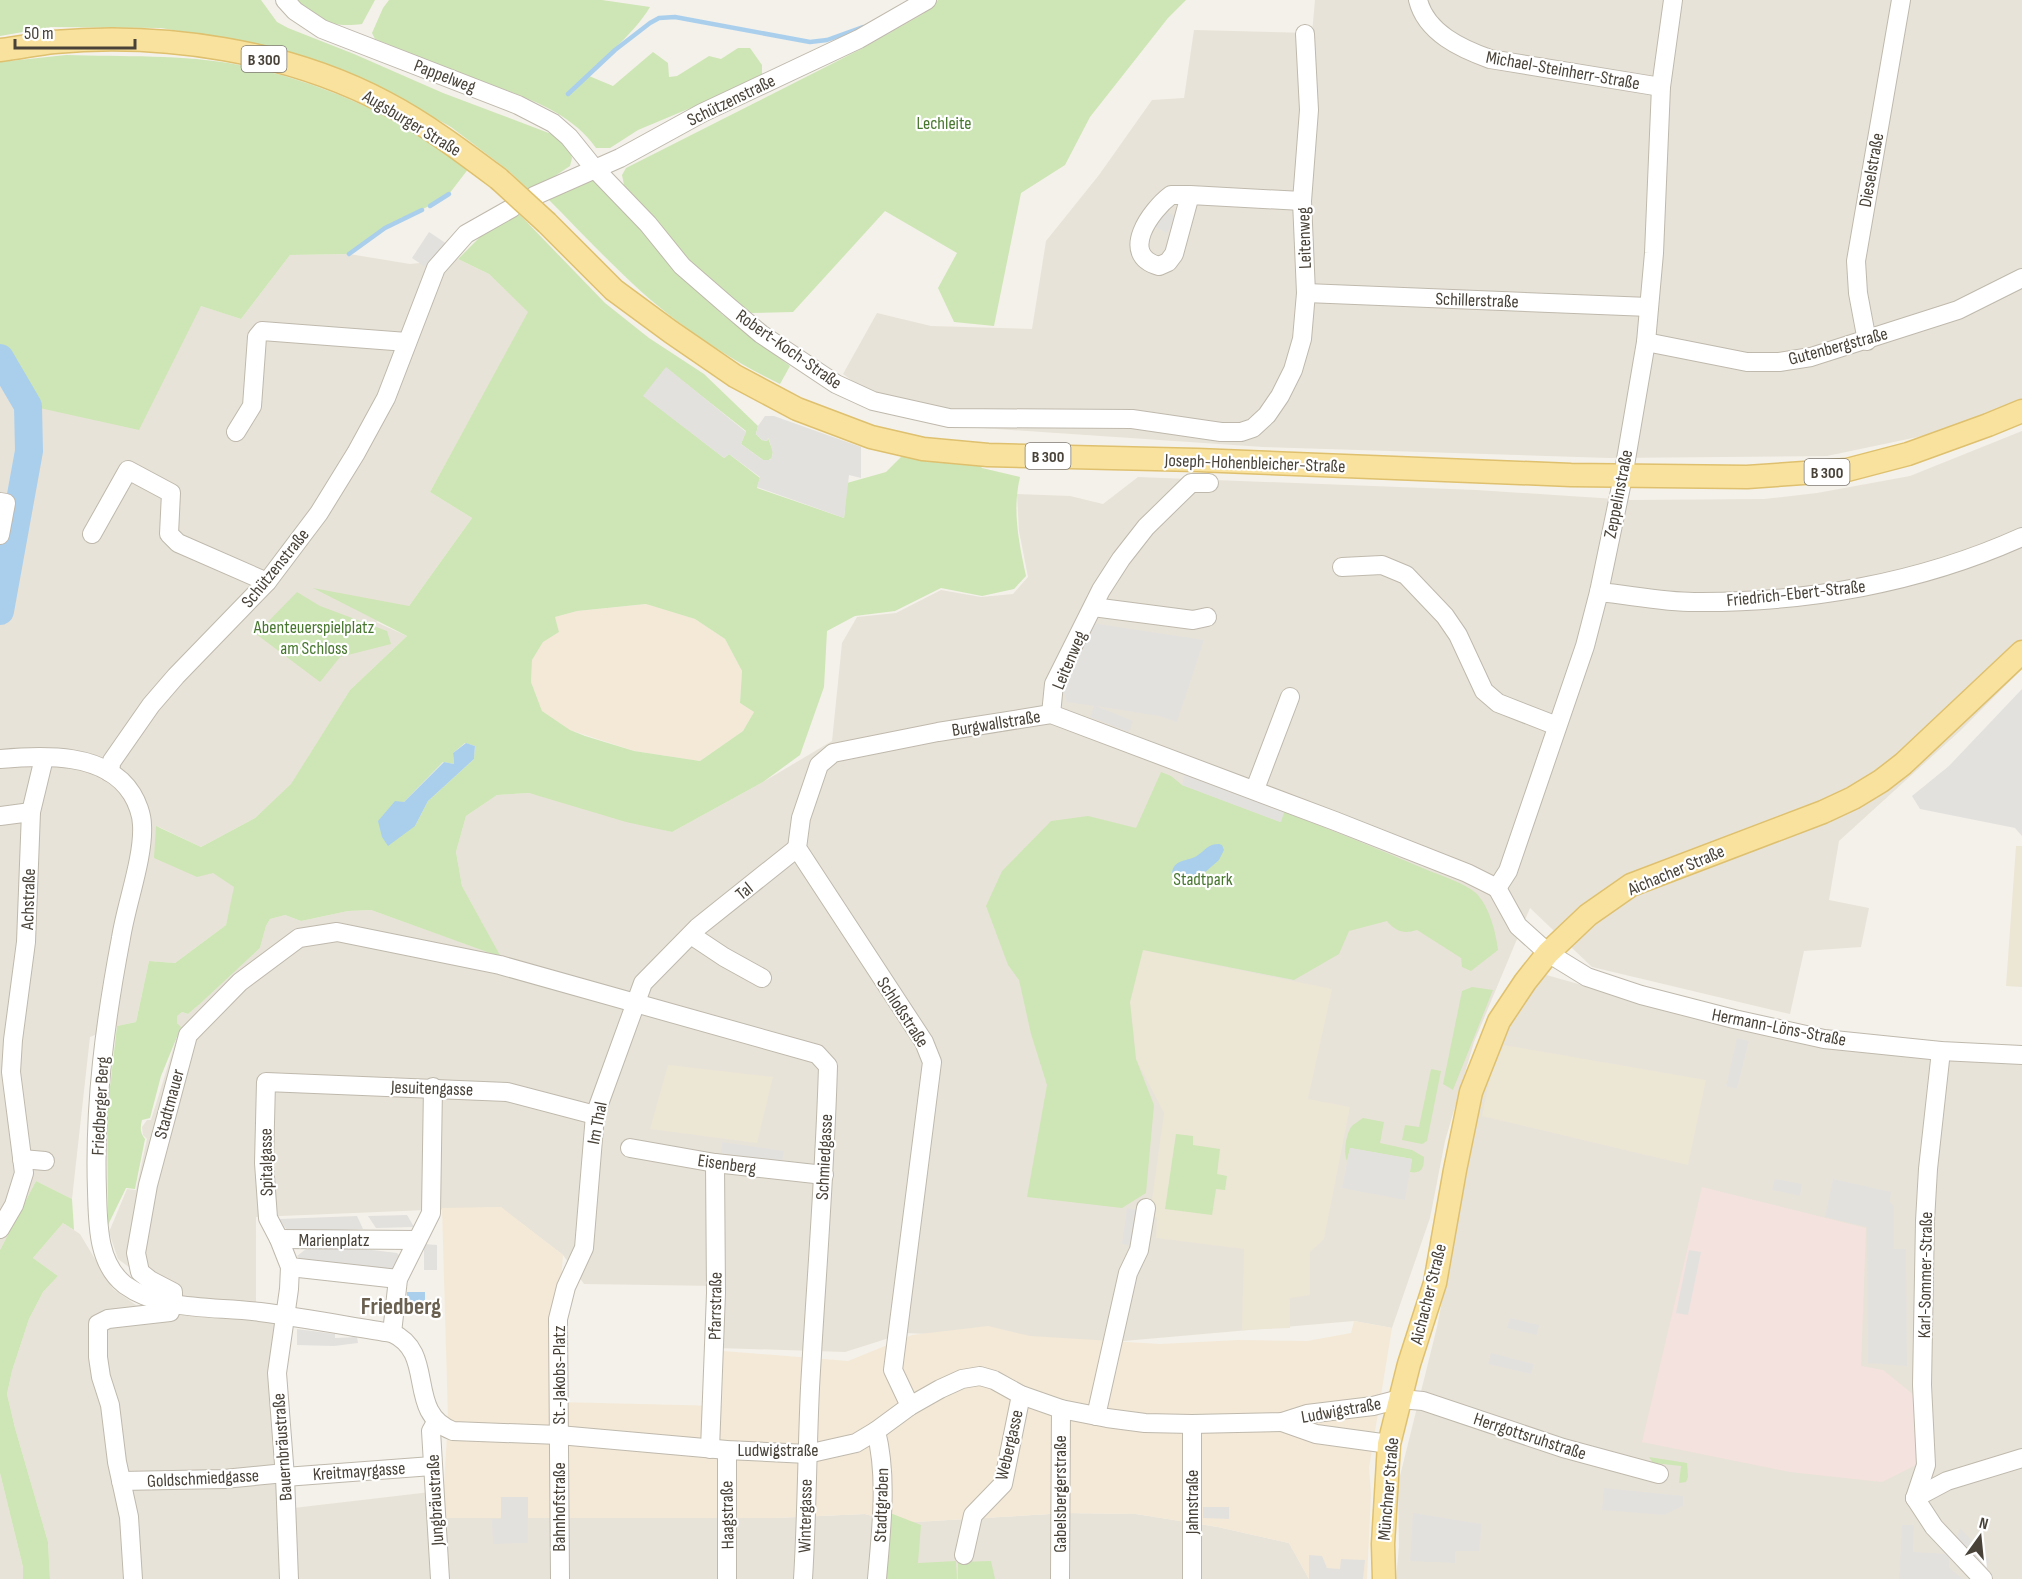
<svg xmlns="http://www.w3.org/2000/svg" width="2022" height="1579" font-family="'Sofia Sans Condensed',sans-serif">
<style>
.residential{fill:#e8e3d8}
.commercial{fill:#f4e9d7}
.education{fill:#ece6d5}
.medical{fill:#f4e2de}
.green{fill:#cee6b5;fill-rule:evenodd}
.parking{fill:#e3e1de}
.water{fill:#aacfed}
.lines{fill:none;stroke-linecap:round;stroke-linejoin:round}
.stream{stroke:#aacfed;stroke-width:4.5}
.river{stroke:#aacfed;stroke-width:28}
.minor-casing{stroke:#bfb9ad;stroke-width:20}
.major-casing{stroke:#dec06e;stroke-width:25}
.minor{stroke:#fff;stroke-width:18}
.major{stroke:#f9e29e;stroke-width:22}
.major-bridge-casing{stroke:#dec06e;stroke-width:25;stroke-linecap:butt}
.major-bridge{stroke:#f9e29e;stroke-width:22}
.labels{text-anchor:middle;stroke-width:4.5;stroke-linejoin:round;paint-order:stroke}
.shield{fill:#fff;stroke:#7f7b74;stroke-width:1.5}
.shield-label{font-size:16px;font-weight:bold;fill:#484238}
.street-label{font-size:18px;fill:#484238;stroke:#fff}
.park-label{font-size:18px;fill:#47772e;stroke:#fff}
.district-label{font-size:24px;font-weight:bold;fill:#6a6050;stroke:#fff}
</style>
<rect width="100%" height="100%" fill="#f4f1ea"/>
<g class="residential">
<polygon points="1315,0 2022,0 2022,399 1932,434 1827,456 1609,458 1263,447 953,426 858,385 843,374 877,313 931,326 1032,329 1046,241 1099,175 1152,100 1184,98 1194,30 1312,33"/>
<polygon points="349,254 410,264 458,259 489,274 529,312 430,492 472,518 409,606 376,622 407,636 350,690 291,785 255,818 201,847 157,826 213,872 235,887 226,925 175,963 149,961 136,1022 117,1026 90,1037 72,1199 36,1181 0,1250 0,347 18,361 35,407 202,306 241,319 290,255"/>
<polygon points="2022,431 2022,669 1960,731 1839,841 1829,900 1869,908 1861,947 1804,951 1790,1014 1592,967 1530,908 1474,1042 1445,1141 1430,1218 1392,1328 1354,1321 1112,1342 905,1333 845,1352 719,1348 719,1286 584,1284 563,1255 500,1207 256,1217 256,1309 276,1316 285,1509 439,1491 443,1518 775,1518 865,1514 897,1523 1067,1513 1136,1514 1218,1527 1289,1543 1309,1579 50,1579 48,1542 15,1428 7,1394 12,1371 29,1319 43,1292 58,1276 33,1258 63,1223 80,1234 113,1289 136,1305 171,1308 176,1302 118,1259 109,1232 127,1189 136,1190 147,1139 143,1135 142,1127 147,1120 151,1120 180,1027 177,1023 176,1016 182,1012 188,1014 201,1003 260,948 266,926 270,919 285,915 301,921 348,911 371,910 500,956 462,886 456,852 466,816 497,795 529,793 672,832 763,782 832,741 842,643 857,617 896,613 941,590 981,597 1013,594 1028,577 1019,531 1017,494 1070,496 1103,504 1138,477 1476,490 1631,500 1764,499 1817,493 1910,476"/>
<polygon points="1536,972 1712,1022 2022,1061 2022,1579 1396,1579 1399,1546 1398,1484 1437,1327 1487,1069"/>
<polygon points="0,1473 23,1567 23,1579 0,1579"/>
</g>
<g class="commercial">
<polygon points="647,604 695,619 725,639 742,671 740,703 754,712 743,731 700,761 634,751 570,730 542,711 531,682 532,660 543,642 559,632 555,617 577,611"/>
<polygon points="501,1207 563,1255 558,1319 559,1402 722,1406 723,1351 848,1361 912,1335 988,1326 1030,1336 1160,1344 1239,1340 1307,1341 1351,1333 1354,1321 1392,1328 1369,1468 1371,1494 1367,1579 1309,1579 1289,1543 1218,1527 1136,1514 1067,1513 897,1523 865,1514 775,1518 442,1518 448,1419 442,1208"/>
</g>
<g class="education">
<polygon points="2016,846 2022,846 2022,987 2006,986"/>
<polygon points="1142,950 1332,989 1308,1099 1350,1107 1324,1239 1310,1252 1310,1295 1290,1298 1290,1328 1242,1330 1244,1249 1156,1238 1157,1218 1150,1215 1164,1113 1136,1059 1130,1002"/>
<polygon points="1504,1045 1706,1080 1688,1165 1482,1116 1490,1077"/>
<polygon points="668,1065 773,1077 757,1143 650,1129"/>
</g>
<polygon class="medical" points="1702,1187 1866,1228 1861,1366 1883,1370 1915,1396 1918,1464 1882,1482 1790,1472 1642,1442"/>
<g class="green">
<polygon points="0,0 261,0 277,22 288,28 354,54 443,93 554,135 569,149 572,158 570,166 531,192 509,171 451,127 393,95 322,62 246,42 161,28 51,27 0,36"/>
<path d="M296,0H375L362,24C333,28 317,21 296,0Z"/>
<path d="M389,0H602L650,7C633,35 608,52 589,76L613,86L653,52L668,63L669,77L677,76L709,56L721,59L738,48H750L762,65V78L638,130L610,148H596C567,107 513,94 469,76C438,64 406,52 375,39L372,33L383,8Z"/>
<polygon points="938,0 1186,0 1168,18 1090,117 1065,165 1021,193 994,326 954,322 938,288 957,253 885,211 793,312 748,313 688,259 631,196 624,185 622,175 626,168 863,48 923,14"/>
<path d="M66,55C123,57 183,54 239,65C322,81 401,118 469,168L449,194L437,202L385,228L349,254L290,255L241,319L201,306L139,430L35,407L18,361L0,347V62Z"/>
<path d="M591,179L599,182L680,274L723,315L790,366L780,384C745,367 712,347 681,324C632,288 590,241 547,198Z"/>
<path d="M519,214L605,303L649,338L704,374L758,426L756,434L762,440L767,441L768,438L773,451L772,458L767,461L763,460L741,444L746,431L666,368L644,396L724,458L729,454L760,478L757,488L844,518L847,483L886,472L904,454L977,462L982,468L1020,477C1012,511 1019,543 1026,576L1014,589L982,596L941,588L895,611L855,616L827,631L824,687L800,755L763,782L672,832L626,822L529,793L497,795L466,816L456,852L462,886L501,957L371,910L348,911L301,921L285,915L270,919L266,926L260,948L201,1003L188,1014L182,1012L177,1016V1023L181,1027L161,1076L150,1118L142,1120C140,1127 140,1133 145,1139L135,1189L126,1188L108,1225L107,1113L117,1026L136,1022L149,961L175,963L226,925L234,887L213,873L197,877L154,858L156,826L201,847L255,818L291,784L350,690L407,636L313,588L409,606L472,518L430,492L528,312L489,274L458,259L488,229ZM646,604L695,619L725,639L742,671L740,703L754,712L743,731L700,761L634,751L585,736L570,730L542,711L531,682L532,660L543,642L559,632L555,617L577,611ZM465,743L475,746L474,759L428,801L415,826L404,802L443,762L454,764L453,753Z"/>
<polygon points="297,592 320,606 387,631 391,644 340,657 320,682 256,634"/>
<path d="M1161,772L1171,776L1182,785L1280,822L1284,812C1332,830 1378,849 1425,869C1439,875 1468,884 1478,895C1490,909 1496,933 1498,950L1471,971L1462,967L1461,958L1417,930C1404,934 1396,932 1387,921L1349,931L1339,954L1294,980L1143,950L1130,1002L1136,1059L1154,1105L1146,1193L1122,1208L1027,1197L1047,1085L1031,1034L1019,980L1008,965L986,906L1002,871L1051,821L1088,816L1136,828Z"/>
<polygon points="1472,987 1493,990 1453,1090 1443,1084 1462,991"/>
<polygon points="1431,1069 1441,1071 1427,1141 1422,1144 1402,1140 1405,1125 1419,1127"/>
<path d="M1363,1118L1384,1122L1380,1143L1412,1150L1424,1157C1424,1168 1422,1174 1410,1172L1412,1159L1350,1148L1347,1161C1343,1153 1346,1135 1351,1127C1354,1124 1360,1120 1363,1118Z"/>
<polygon points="1176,1134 1193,1136 1193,1145 1220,1149 1217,1174 1227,1176 1225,1190 1216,1189 1212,1215 1165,1209"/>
<polygon points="36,1181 72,1199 74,1230 63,1223 33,1258 58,1276 43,1292 29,1319 12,1371 7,1394 15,1428 48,1542 50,1579 23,1579 23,1567 0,1473 0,1250"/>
<polygon points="1649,1457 1687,1463 1688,1477 1686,1482 1679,1483 1681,1466 1653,1463"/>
<polygon points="890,1513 921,1525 918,1563 956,1561 957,1579 885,1579"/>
<polygon points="991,1561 995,1579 958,1579 958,1562"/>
</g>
<g class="parking">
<polygon points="1163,210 1176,217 1167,233 1154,226"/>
<polygon points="429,232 447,244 430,270 412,258"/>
<polygon points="666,367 746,432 741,444 763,460 770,460 773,454 769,439 768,438 767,441 762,440 756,434 758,426 765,416 774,416 861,447 861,478 849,475 844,518 757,487 760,477 729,454 724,458 643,396"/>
<polygon points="1092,623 1204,640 1177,722 1159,716 1096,706 1133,721 1129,732 1090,717 1094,706 1067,702 1063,690"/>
<polygon points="2022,689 2022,836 2015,828 1920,809 1912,796 1949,766"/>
<polygon points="1185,774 1284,812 1281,822 1182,785"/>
<polygon points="1737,1038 1749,1041 1737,1089 1726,1086"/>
<polygon points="722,1142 784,1151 782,1162 721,1153"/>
<polygon points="1350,1148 1412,1159 1405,1200 1342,1188"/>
<polygon points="1775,1179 1802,1184 1800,1196 1772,1190"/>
<polygon points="1833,1179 1891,1192 1890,1202 1894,1206 1894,1249 1906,1249 1907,1366 1868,1363 1867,1227 1825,1217"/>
<polygon points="1127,1208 1141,1210 1136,1246 1122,1244"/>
<polygon points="407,1215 414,1227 376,1228 368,1216"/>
<polygon points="357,1216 363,1229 288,1232 279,1219"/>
<polygon points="314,1243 397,1253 402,1258 393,1266 397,1271 306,1265 297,1256"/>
<polygon points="424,1244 437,1245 437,1270 424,1270"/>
<polygon points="1689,1250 1701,1252 1688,1315 1676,1313"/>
<polygon points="1510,1318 1539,1325 1537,1335 1507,1328"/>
<polygon points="297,1329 335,1334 335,1338 357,1337 358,1343 334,1346 297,1345"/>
<polygon points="1491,1353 1534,1364 1531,1374 1488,1364"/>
<polygon points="1604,1488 1683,1496 1683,1506 1664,1515 1602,1510"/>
<polygon points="501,1497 528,1497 528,1543 493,1544 492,1519 501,1519"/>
<polygon points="1203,1507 1229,1507 1229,1519 1203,1518"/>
<polygon points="1413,1513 1482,1524 1479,1551 1455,1551 1455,1563 1410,1561"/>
<polygon points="1902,1525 1914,1525 1913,1552 1949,1554 1949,1568 1963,1579 1899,1579"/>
<polygon points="1960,1528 1989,1560 1986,1573 1957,1539"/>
<polygon points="1309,1555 1322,1556 1327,1568 1340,1569 1341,1559 1365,1560 1363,1579 1309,1579"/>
</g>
<g class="water">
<polygon points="466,743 475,746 474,759 428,801 415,826 388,846 382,837 378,821 395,801 404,802 444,762 454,764 453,753"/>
<path d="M1219,844L1222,845L1224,850L1219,860L1195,881L1190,885L1180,886C1175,883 1173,881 1172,875C1172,858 1189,862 1198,855C1206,850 1207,844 1219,844Z"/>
<polygon points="407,1292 425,1292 425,1303 417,1308 407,1304"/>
</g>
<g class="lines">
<g class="stream">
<polyline points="568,94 615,50 650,23 659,18 675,17 810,42 827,40 863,27"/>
<polyline points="430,206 449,194"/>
<polyline points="349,254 385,228 422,210"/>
</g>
<polyline class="river" points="0,358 28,406 29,451 0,611"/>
<g class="minor-casing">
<g id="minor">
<polyline points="285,0 295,11 322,29 518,105 553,123 569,137 594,168 648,224 682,266 728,306 761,334 836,384 873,401 949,418 1132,419 1221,432 1241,432 1253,428 1267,415 1280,396 1293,370 1302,339 1306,293 1302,201 1309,110 1305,34"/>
<path d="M1418,0C1426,33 1462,49 1490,59L1661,87"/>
<path d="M1190,195L1174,254L1168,262L1159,266C1118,255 1151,210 1171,195H1190L1302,201"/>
<polyline points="534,196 620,158 702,113 859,39 927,0"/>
<polyline points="1306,293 1649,307"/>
<polyline points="1867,341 1858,293 1856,261 1901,0"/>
<polyline points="1646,342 1747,362 1779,362 1811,357 1958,310 2022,278"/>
<polyline points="236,432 252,406 257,337 262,331 407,342"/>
<polyline points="0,502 6,503 0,535"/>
<polyline points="92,534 128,470 171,493 169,534 178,543 267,582"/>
<polyline points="1342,567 1382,565 1406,575 1445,616 1458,635 1484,691 1498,703 1557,726"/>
<path d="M1599,592C1630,595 1663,602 1694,602C1806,603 1920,583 2022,537"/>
<polyline points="1093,607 1193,620 1207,617"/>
<polyline points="1051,714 1054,684 1101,590 1121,559 1146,527 1191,483 1209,483"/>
<path d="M0,759C43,755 106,752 132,794C137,802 142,815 142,825C144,857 126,905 121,938C105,1022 94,1105 97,1191C98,1223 97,1263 125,1285C162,1312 217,1306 260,1312C304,1318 348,1326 392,1333C437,1353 405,1413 453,1431L559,1435L727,1450L807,1454L856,1443L876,1431L910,1406L940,1389L962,1379L980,1376L994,1380L1021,1395L1061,1409L1107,1418L1145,1423L1192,1424L1282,1422L1307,1414L1373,1406L1400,1399L1423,1401L1563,1448L1659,1474"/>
<polyline points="109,772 112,761 151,705 176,676 267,582 319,513 356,453 386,398 436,268 466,234 512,208"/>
<polyline points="1255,789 1290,697"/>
<polyline points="0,816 31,812"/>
<polyline points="1497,888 1508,871 1585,646 1599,592 1623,477 1646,342 1654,253 1661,87 1673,0"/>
<polyline points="1497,888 1518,926 1548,953 1587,977 1641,995 1734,1019 1824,1039 1941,1051 2022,1055"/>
<polyline points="691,935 724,957 762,978"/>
<polyline points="630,1148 715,1163 824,1175"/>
<polyline points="22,1159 45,1161"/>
<polyline points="0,1229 14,1205 24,1173 11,1072 13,1040 26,942 31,812 44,758"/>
<polyline points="279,1239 417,1240"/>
<polyline points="290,1267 398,1279"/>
<polyline points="392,1333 398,1279 431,1213 433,1087"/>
<polyline points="910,1406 893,1370 932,1062 924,1042 797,848 801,818 819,765 833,753 938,732 1051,714 1335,821 1467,873 1497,888"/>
<polyline points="1096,1416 1128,1273 1139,1250 1146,1208"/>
<polyline points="436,1422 431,1431 440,1579"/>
<polyline points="1282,1422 1316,1434 1389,1444"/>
<path d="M876,1431C888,1478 881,1531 877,1579"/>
<polyline points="710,1449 716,1293 715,1163"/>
<polyline points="727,1450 727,1579"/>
<polyline points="285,1477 432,1466"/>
<polyline points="121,1481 224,1479 285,1473"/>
<polyline points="1915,1498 1926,1465 1922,1385 1925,1221 1928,1169 1941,1051"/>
<polyline points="1915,1498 1947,1481 2022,1458"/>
<polyline points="1915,1498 1934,1527 1983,1579"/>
<polyline points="964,1555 973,1515 1003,1484 1021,1395"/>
<path d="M133,1579L129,1517L117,1462L110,1405L101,1377L98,1357V1324L108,1319L170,1312L173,1303V1292L150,1280L140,1272L136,1253L148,1185L188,1035L240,982L299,938L337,932L500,965L817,1054L828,1066C825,1173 816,1280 810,1388C807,1452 807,1515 803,1579"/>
<polyline points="289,1579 285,1477 277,1373 289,1289 290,1267 279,1239 268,1218 264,1163 266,1082 507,1092 595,1115"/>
<polyline points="560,1579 558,1319 566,1287 584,1248 595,1115 643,983 698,927 797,848"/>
<polyline points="1060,1579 1061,1409"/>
<polyline points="1192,1579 1192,1424"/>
</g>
</g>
<g class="major-casing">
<g id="major">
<path d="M0,50C18,48 36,44 54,42C164,32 288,51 386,103C426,124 463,152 499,179"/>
<polyline points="547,223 614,290 671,332 735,376 797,409 871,437 923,449 988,455 1197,460 1571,475 1747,477 1847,470 1908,454 1988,425 2022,411"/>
<polyline points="1384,1579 1383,1544 1389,1444 1409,1364 1435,1283 1455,1170 1471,1092 1499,1021 1525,982 1548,953 1588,915 1631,885 1823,812 1853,798 1881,781 1903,764 2022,652"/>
</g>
</g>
<use href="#minor" class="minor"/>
<use href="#major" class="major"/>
<g class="major-bridge-casing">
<polyline id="major-bridge" points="499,179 547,223"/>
</g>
<use href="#major-bridge" class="major-bridge"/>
</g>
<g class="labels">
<g class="shield">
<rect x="241.5" y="46" width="45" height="26" rx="4.5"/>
<rect x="1025.5" y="443" width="45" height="26" rx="4.5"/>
<rect x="1804.5" y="459" width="45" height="26" rx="4.5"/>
</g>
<g class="shield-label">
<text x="264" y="65">B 300</text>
<text x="1048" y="462">B 300</text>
<text x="1827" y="478">B 300</text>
</g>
<g class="street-label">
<text transform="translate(1563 70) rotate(10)" y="6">Michael-Steinherr-Straße</text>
<text transform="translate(445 76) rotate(21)" y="6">Pappelweg</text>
<text transform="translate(731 100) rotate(-26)" y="6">Schützenstraße</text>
<text transform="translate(412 123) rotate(31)" y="6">Augsburger Straße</text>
<text transform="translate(1871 170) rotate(-80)" y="6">Dieselstraße</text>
<text transform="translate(1304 238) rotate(-92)" y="6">Leitenweg</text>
<text transform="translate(1477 300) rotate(2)" y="6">Schillerstraße</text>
<text transform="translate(1838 346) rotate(-15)" y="6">Gutenbergstraße</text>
<text transform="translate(789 349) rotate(35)" y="6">Robert-Koch-Straße</text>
<text transform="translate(1255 463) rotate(2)" y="6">Joseph-Hohenbleicher-Straße</text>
<text transform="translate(1618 494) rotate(-79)" y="6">Zeppelinstraße</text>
<text transform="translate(275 568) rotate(-51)" y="6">Schützenstraße</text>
<text transform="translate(1796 593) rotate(-6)" y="6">Friedrich-Ebert-Straße</text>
<text transform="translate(1069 660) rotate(-67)" y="6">Leitenweg</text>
<text transform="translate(996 723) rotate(-9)" y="6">Burgwallstraße</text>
<text transform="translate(1676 870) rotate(-23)" y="6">Aichacher Straße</text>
<text transform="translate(744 891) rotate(-39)" y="6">Tal</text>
<text transform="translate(28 899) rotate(-88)" y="6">Achstraße</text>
<text transform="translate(903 1012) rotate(57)" y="6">Schloßstraße</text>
<text transform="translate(1779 1027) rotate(11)" y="6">Hermann-Löns-Straße</text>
<text transform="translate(432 1088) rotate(2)" y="6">Jesuitengasse</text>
<text transform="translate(169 1104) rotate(-75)" y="6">Stadtmauer</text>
<text transform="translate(100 1106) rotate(-87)" y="6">Friedberger Berg</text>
<text transform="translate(597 1123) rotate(-79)" y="6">Im Thal</text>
<text transform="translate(824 1157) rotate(-87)" y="6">Schmiedgasse</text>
<text transform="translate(266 1162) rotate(-91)" y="6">Spitalgasse</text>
<text transform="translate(727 1164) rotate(8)" y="6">Eisenberg</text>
<text x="334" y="1246">Marienplatz</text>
<text transform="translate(1925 1275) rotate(-89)" y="6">Karl-Sommer-Straße</text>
<text transform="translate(1428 1294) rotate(-76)" y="6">Aichacher Straße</text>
<text transform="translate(715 1306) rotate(-89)" y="6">Pfarrstraße</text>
<text transform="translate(559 1375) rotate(-90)" y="6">St.-Jakobs-Platz</text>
<text transform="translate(1341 1410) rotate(-10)" y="6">Ludwigstraße</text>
<text transform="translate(1530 1436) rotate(18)" y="6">Herrgottsruhstraße</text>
<text transform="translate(1009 1445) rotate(-77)" y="6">Webergasse</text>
<text transform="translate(282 1447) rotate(-94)" y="6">Bauernbräustraße</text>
<text x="778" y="1456">Ludwigstraße</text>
<text transform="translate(359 1471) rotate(-4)" y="6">Kreitmayrgasse</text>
<text transform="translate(203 1478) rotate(-3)" y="6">Goldschmiedgasse</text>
<text transform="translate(1388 1489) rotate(-85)" y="6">Münchner Straße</text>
<text transform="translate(1060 1494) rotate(-90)" y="6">Gabelsbergerstraße</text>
<text transform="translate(435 1500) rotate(-93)" y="6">Jungbräustraße</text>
<text transform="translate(1192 1502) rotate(-90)" y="6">Jahnstraße</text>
<text transform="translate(881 1505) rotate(-88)" y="6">Stadtgraben</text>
<text transform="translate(559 1507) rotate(-90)" y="6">Bahnhofstraße</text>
<text transform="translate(727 1515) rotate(-91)" y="6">Haagstraße</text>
<text transform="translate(805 1516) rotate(-89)" y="6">Wintergasse</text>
</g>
<g class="park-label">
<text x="944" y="129">Lechleite</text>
<text x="314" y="633">Abenteuerspielplatz<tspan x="314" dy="21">am Schloss</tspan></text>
<text x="1203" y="885">Stadtpark</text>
</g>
<g class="district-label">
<text x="401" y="1314">Friedberg</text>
</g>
</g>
<g transform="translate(1980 1537) rotate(15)" stroke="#ffffff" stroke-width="4.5" paint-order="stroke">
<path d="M0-4.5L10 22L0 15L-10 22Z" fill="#484238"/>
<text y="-9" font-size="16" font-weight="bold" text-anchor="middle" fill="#484238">N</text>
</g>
<path d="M15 39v9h120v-9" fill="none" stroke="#484238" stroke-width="3"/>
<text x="24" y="39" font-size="18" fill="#484238" stroke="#ffffff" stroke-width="4.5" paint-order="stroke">50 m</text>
</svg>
